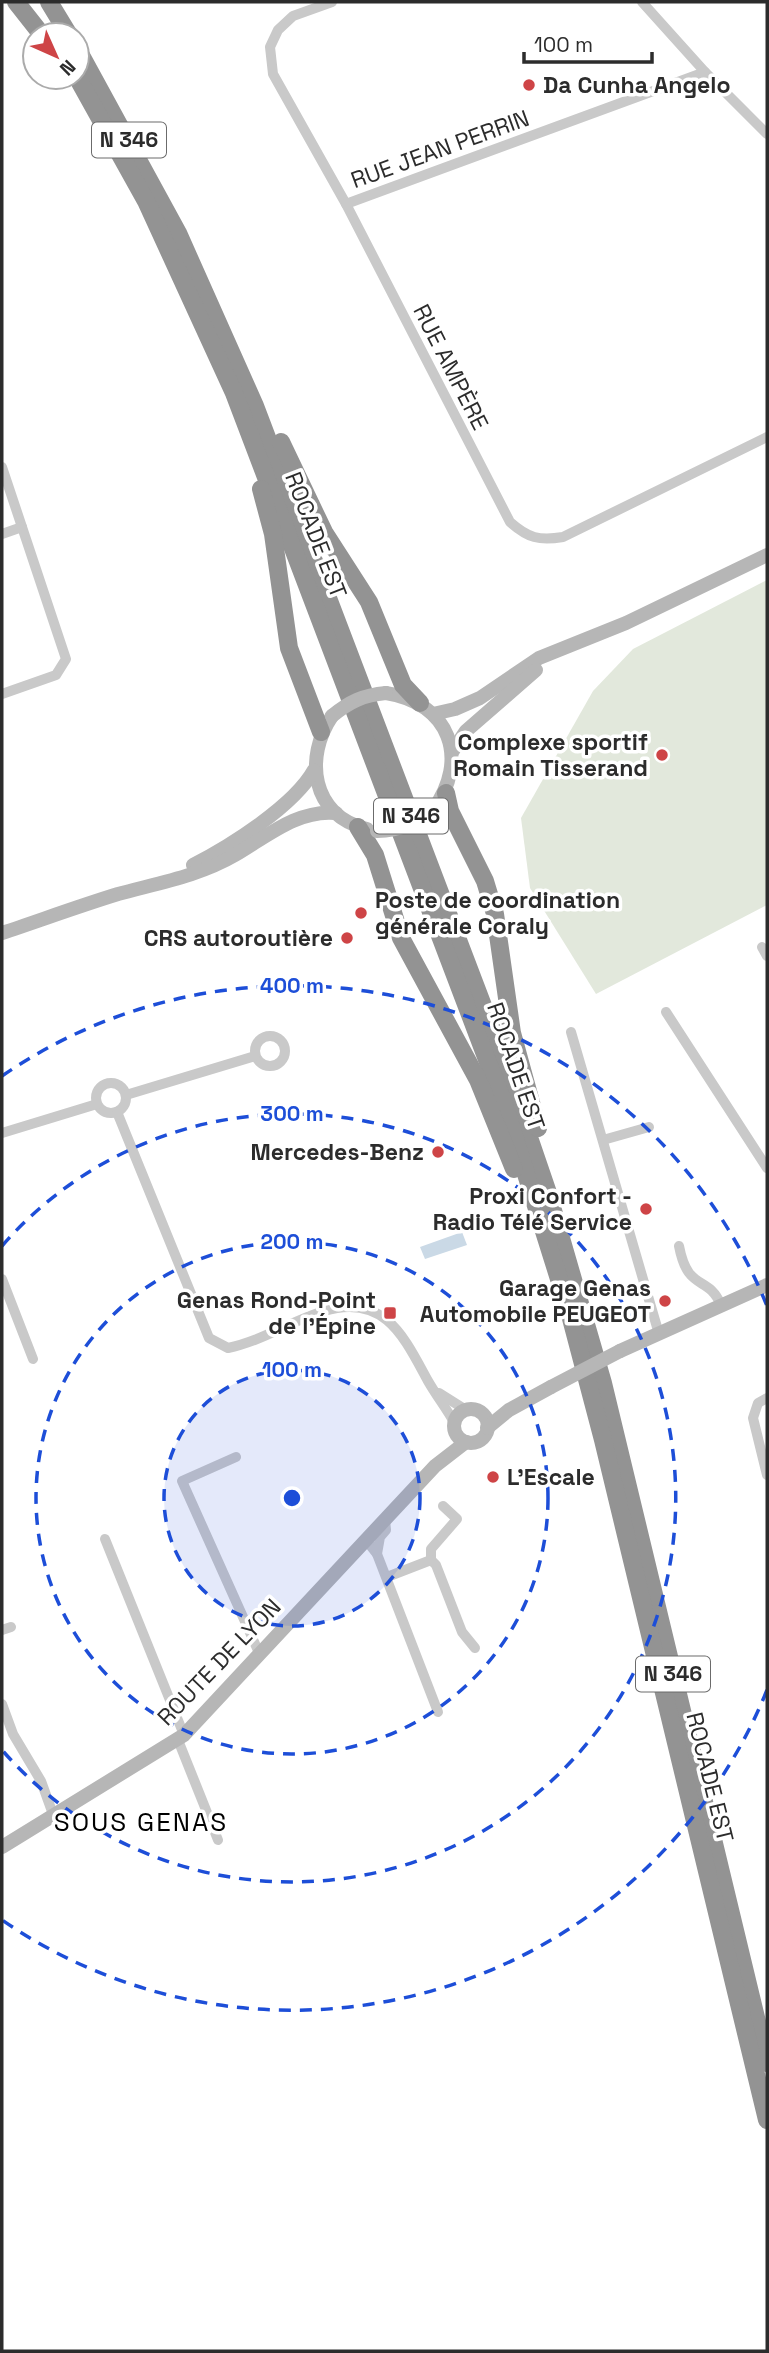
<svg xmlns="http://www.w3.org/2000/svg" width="769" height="2353" font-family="'Space Grotesk',sans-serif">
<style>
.green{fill:#e2e8dc}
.water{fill:#cad9e6}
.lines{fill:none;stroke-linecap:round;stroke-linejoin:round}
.street{stroke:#c9c9c9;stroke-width:10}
.secondary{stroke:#b6b6b6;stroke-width:14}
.highway{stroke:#939393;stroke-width:18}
.secondary-bridge{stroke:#b6b6b6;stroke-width:14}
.ring{fill:none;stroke:#1d4ed8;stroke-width:3.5;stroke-dasharray:12 9}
.poi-dot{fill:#ce4446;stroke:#fff;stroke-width:2.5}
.labels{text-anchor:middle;stroke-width:7;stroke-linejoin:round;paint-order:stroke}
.shield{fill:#fff;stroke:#6b6b6b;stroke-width:2}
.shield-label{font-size:21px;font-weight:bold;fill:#2c2c2c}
.poi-label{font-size:23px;font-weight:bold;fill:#2c2c2c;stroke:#fff;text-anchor:end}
.street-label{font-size:23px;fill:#2c2c2c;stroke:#fff}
.quarter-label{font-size:26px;letter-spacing:2px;fill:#000;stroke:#fff}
.centre{fill:#1d4ed8;stroke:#fff;stroke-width:3.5}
.ring-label{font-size:21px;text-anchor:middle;font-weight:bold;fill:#1d4ed8;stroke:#fff;stroke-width:7;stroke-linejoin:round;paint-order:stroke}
</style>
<rect width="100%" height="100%" fill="#fff"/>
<polygon class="green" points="767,580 767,905 596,994 530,888 521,818 593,691 633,649"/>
<polygon class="water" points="462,1232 467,1245 425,1259 420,1247"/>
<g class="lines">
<g class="street">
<path d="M332,2L293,16L278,30L270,47L273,74L346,204L510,522C528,538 539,541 563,537L767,437"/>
<polyline points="642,2 705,72 767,134"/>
<polyline points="346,204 705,72"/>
<polyline points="2,467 66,659 56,675 2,694"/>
<polyline points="2,534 22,527"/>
<polyline points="762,947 767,956"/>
<polyline points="666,1012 767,1168"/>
<polyline points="571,1032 659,1334"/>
<circle cx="270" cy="1051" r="15"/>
<circle cx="111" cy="1098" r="15"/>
<polyline points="126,1095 255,1056"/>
<path d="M117,1112L209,1338L228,1348C262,1341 291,1321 324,1311C385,1293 404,1337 428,1381C436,1395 446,1408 454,1422"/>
<polyline points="2,1133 97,1104"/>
<polyline points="603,1140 649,1127"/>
<path d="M679,1246C688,1293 708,1274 721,1305"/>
<polyline points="2,1279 33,1359"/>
<polyline points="439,1393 466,1410"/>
<polyline points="767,1398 758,1403 753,1418 767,1475"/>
<polyline points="236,1457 182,1481 260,1655"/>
<polyline points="105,1539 184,1735"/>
<polyline points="366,1540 377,1554 438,1712"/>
<polyline points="377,1554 380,1537 386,1530 385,1520"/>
<polyline points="431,1560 431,1549 457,1519 443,1506"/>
<polyline points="387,1577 431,1560 436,1565 462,1632 475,1648"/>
<polyline points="2,1630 11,1627"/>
<polyline points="2,1704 13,1734 41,1781 54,1817"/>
<polyline points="178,1740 218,1840"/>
</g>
<g class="secondary">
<path d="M386,693C450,703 470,759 433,810"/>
<polyline points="433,714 455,709 480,698 539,658 626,623 767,555"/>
<path d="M332,716C304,757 311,816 367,829"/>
<polyline points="452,752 466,731 536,670"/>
<path d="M193,865C230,846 294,806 314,770"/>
<path d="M2,933C41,920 79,906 118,894C158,883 199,876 235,855C266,837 298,809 336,813"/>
<polyline points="620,1351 767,1285"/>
<circle cx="471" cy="1426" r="17"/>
<polyline points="487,1428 509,1410 551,1387"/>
<polyline points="2,1847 184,1735 435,1466 466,1442"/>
</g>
<g class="highway">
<polyline points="16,2 42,35"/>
<polyline points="49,2 69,35"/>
<polyline points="77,48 178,233 255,406 493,1032 548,1193 603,1383 767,2063"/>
<polyline points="77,77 146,201 234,393 505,1107 569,1311 603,1440 767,2120"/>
<polyline points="281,442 324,532 369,602 403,685 420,703"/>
<polyline points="261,489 273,534 289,648 321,732"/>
<polyline points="446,793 450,811 485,881 495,914 512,1033 538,1128"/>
<polyline points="358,827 375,855 401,938 478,1080 514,1169"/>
</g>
<g class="secondary-bridge">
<path d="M332,716C349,702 363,695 386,693"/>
<path d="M377,831C400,830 415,824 433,810"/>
<polyline points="551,1387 620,1351"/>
</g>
</g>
<circle cx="292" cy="1498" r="128" fill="#1d4ed8" fill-opacity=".12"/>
<g class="ring">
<circle cx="292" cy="1498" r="128"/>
<circle cx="292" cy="1498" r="256"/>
<path d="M2 1246A384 384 0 1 1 2 1750"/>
<path d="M767 1690A512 512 0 0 1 2 1920M2 1076A512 512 0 0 1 767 1306"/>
</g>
<g class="poi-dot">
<circle cx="529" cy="85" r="7"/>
<circle cx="662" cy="755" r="7"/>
<circle cx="361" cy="913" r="7"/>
<circle cx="347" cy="938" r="7"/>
<circle cx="438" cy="1152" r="7"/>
<circle cx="646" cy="1209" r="7"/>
<circle cx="665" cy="1301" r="7"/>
<rect x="383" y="1306" width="14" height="14" rx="3.5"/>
<circle cx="493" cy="1477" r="7"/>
</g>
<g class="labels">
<g class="shield">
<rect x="92" y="122.5" width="74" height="35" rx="5"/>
<rect x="374" y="798.5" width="74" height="35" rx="5"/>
<rect x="636" y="1656.5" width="74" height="35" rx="5"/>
</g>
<g class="shield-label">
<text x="129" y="147">N 346</text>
<text x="411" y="823">N 346</text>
<text x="673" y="1681">N 346</text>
</g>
<g class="poi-label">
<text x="543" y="93" text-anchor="start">Da Cunha Angelo</text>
<text x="648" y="750">Complexe sportif<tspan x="648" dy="26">Romain Tisserand</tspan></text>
<text x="375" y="908" text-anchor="start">Poste de coordination<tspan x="375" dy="26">générale Coraly</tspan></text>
<text x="333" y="946">CRS autoroutière</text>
<text x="424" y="1160">Mercedes-Benz</text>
<text x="632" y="1204">Proxi Confort -<tspan x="632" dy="26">Radio Télé Service</tspan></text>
<text x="651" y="1296">Garage Genas<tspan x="651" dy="26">Automobile PEUGEOT</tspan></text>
<text x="376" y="1308">Genas Rond-Point<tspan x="376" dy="26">de l'Épine</tspan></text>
<text x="507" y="1485" text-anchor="start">L'Escale</text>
</g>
<g class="street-label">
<text transform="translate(440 149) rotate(-20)" y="8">RUE JEAN PERRIN</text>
<text transform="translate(451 367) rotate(63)" y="8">RUE AMPÈRE</text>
<text transform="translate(316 535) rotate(69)" y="8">ROCADE EST</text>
<text transform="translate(516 1066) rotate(71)" y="8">ROCADE EST</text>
<text transform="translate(219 1662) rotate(-46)" y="8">ROUTE DE LYON</text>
<text transform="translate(710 1777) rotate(76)" y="8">ROCADE EST</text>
</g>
<g class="quarter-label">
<text x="141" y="1831">SOUS GENAS</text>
</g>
</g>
<circle cx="292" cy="1498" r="10" class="centre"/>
<g class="ring-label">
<text x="292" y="993">400 m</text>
<text x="292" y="1121">300 m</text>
<text x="292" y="1249">200 m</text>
<text x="292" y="1377">100 m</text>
</g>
<rect width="769" height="2353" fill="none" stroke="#2c2c2c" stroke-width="7"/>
<g transform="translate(56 56) rotate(135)"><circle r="33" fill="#ffffff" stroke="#ababab" stroke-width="2"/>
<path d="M0-5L12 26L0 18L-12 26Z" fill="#ce4446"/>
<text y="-10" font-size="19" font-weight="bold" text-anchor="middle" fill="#2c2c2c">N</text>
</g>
<path d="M524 52v10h128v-10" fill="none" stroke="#2c2c2c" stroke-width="3.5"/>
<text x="534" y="52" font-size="21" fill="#2c2c2c" stroke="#ffffff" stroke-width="5" paint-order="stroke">100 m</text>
</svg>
